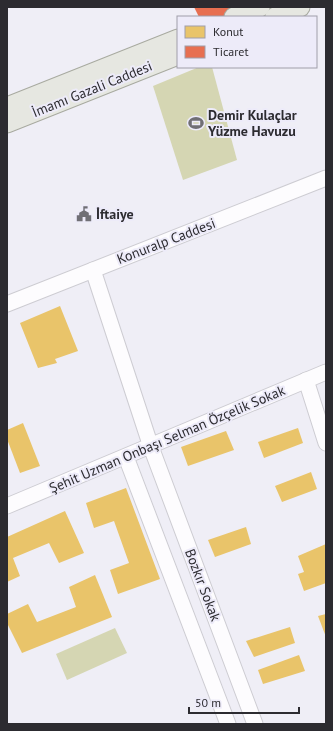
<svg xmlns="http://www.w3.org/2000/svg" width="333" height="731" font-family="'PT Sans',sans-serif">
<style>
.green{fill:#d5d6b3}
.homes{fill:#e9c46a}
.shops{fill:#e76f51}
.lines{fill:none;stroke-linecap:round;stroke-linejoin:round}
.minor-casing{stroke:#cdccd2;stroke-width:17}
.major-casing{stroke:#a8aaa0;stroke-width:21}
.minor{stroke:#fdfcfe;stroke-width:15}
.major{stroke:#e6e7e1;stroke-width:19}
.labels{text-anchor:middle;stroke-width:4;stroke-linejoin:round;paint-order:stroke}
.street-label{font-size:14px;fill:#2c2b30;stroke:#edebf9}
.poi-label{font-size:14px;font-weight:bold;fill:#2c2b30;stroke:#edebf9;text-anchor:start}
</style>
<rect width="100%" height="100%" fill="#efeef6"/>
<g class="green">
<polygon points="199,67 212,67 237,160 183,180 153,86"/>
<polygon points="115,628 127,653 67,680 56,654"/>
</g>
<g class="homes">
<polygon points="60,306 78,351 55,359 57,363 38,368 20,323"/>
<polygon points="23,423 40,466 20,473 7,439 7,430"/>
<polygon points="298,428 303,443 264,458 258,442"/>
<polygon points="226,431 234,450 188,466 181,447"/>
<polygon points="311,472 317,489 282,502 275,486"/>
<polygon points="126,488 160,579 118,594 110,570 129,563 114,521 94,528 86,503"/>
<polygon points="65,511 84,553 59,563 49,543 13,558 20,576 7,582 7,537"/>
<polygon points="246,527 251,544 215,557 208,540"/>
<polygon points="326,544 326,583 304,591 298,574 304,572 298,556"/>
<polygon points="95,575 112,617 22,653 7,623 7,614 28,604 37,622 76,607 69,587"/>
<polygon points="326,614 326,637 318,616"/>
<polygon points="290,627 295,643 254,657 246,641"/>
<polygon points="299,655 305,671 263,684 258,670"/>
</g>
<polygon class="shops" points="194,7 251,7 228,17 199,17"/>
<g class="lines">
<g class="minor-casing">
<g id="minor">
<polyline points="93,270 151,447 255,724"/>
<polyline points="7,304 326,178"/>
<polyline points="306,380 326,443"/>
<polyline points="126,457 228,724"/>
<polyline points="7,506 326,372"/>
</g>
</g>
<g class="major-casing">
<g id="major">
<polyline points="234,17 260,7"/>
<polyline points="275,17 300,7"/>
<polyline points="7,107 178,39"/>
<polyline points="7,123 178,55"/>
</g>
</g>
<use href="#minor" class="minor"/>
<use href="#major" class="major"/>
</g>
<defs>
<g id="stadium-bare" transform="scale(1.2)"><path d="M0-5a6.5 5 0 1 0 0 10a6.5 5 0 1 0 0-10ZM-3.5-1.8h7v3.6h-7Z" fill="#706f75" stroke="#edebf9" stroke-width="2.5" paint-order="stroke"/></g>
<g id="civic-bare" transform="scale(1.2)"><path d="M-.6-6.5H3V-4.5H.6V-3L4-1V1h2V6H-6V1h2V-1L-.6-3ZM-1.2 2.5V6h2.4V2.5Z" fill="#706f75" stroke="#edebf9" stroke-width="2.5" paint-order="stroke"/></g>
</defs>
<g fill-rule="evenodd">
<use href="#stadium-bare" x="196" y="123"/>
<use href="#civic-bare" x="84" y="214"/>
</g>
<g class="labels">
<g class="street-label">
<text transform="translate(92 89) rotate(-22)" y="5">İmamı Gazali Caddesi</text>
<text transform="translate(166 241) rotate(-21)" y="5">Konuralp Caddesi</text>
<text transform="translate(167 439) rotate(-23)" y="5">Şehit Uzman Onbaşı Selman Özçelik Sokak</text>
<text transform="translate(203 585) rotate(69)" y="5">Bozkır Sokak</text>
</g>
<g class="poi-label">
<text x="208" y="120">Demir Kulaçlar<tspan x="208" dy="16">Yüzme Havuzu</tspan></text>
<text x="96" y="219">İftaiye</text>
</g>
</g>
<rect width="333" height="731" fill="none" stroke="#2c2b30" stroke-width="16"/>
<rect x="177" y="16" width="140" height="52" fill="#edebf9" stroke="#a09ea9"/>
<rect x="185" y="26" width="20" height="12" fill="#e9c46a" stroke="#a09ea9"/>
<text x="213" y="36" font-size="12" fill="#2c2b30">Konut</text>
<rect x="185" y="46" width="20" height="12" fill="#e76f51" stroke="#a09ea9"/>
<text x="213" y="56" font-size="12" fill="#2c2b30">Ticaret</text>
<path d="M189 707v6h110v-6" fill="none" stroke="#2c2b30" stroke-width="2"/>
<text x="195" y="707" font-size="12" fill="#2c2b30" stroke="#edebf9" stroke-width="3" paint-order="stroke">50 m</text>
</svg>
